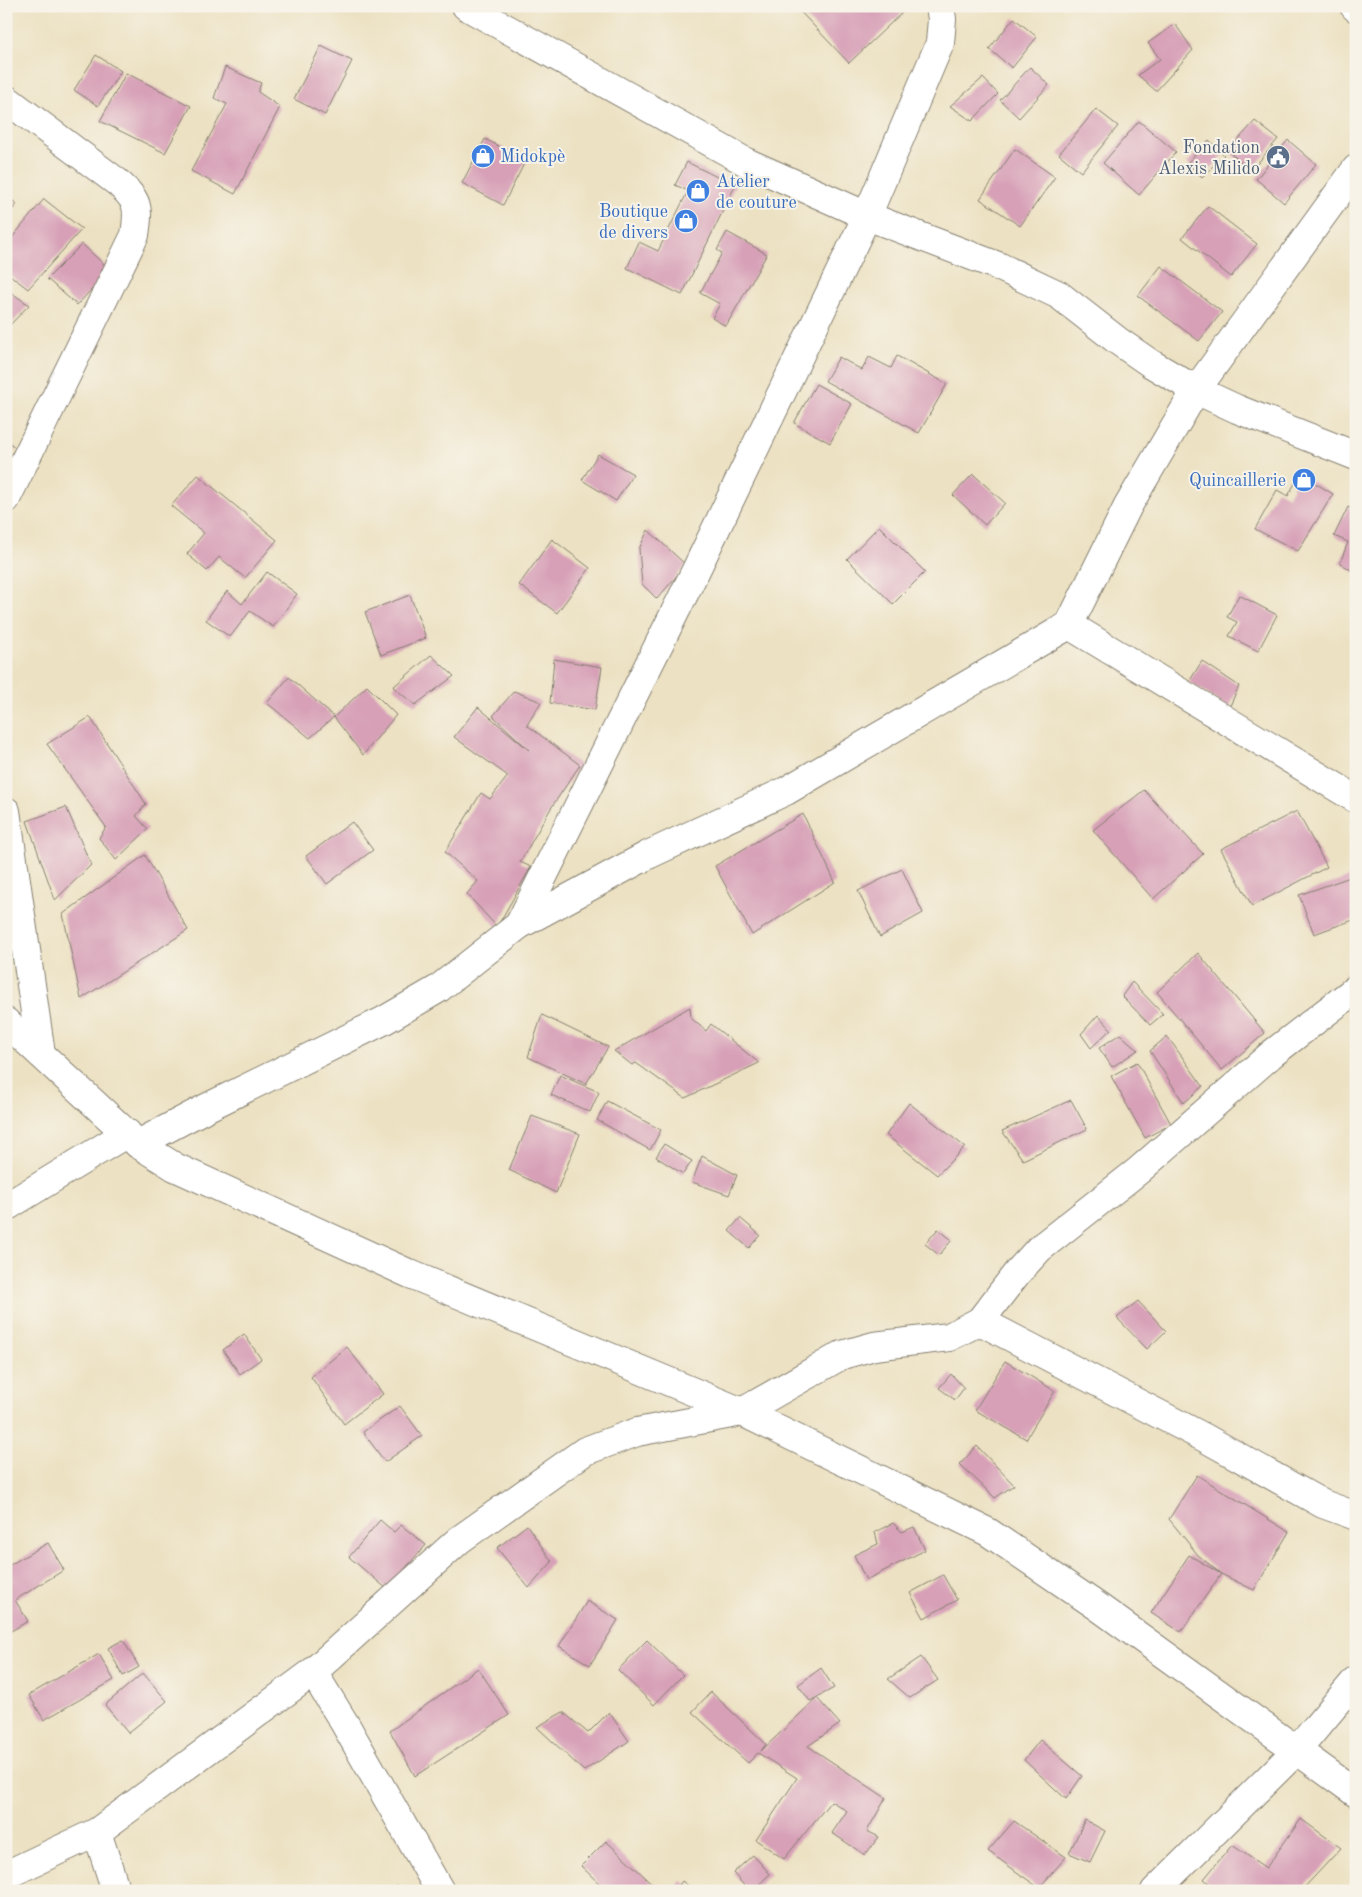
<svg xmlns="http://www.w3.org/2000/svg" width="1362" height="1897" font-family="'Old Standard TT',serif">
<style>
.building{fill:#d7a0b7}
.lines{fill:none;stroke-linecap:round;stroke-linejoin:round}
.minor-casing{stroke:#847e6f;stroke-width:30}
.minor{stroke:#fff;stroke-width:28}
.labels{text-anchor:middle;stroke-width:4;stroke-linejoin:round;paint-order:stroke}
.service-label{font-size:18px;fill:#4e5e75;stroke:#f7f3e8;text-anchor:end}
.shop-label{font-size:18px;fill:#366cbe;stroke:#f7f3e8;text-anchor:start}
</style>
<rect width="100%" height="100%" fill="#f7f3e8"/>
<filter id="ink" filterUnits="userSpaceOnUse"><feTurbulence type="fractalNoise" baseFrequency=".02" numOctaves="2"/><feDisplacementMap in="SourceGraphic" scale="10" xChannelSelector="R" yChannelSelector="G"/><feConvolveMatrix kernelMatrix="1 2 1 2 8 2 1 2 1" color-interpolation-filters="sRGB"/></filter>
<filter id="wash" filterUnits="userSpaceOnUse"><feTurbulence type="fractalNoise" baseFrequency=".0096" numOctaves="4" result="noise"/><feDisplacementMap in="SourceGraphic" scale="20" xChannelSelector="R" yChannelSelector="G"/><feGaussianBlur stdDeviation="1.12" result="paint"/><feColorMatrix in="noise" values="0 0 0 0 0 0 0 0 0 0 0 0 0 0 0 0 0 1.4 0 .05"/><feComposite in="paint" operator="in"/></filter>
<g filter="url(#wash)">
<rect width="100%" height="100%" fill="#ece1c2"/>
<g id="blocks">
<g class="building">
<polygon points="795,6 909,6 849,63"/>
<polygon points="1014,18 1037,37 1012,68 989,49"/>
<polygon points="1175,24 1193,50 1156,91 1138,75 1160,59 1148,43"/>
<polygon points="321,46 352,61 325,115 294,99"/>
<polygon points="96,55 121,71 98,106 74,90"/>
<polygon points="225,67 261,83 258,92 280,107 235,194 191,171 227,104 214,98"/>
<polygon points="1030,67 1049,85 1019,118 1000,100"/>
<polygon points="126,73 191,106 165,153 100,121"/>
<polygon points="983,78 998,94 972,121 950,106"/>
<polygon points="1096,109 1118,126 1081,172 1059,154"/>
<polygon points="1139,121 1176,152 1139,195 1103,163"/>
<polygon points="1255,121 1278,139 1251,171 1228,151"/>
<polygon points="485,139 526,160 503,205 462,183"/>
<polygon points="1209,140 1224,155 1202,177 1187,163"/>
<polygon points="1288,140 1316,164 1284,203 1256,179"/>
<polygon points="1015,149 1055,177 1020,226 980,199"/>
<polygon points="687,162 735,186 682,295 627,268 639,242 658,251 688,191 675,185"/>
<polygon points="6,196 17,204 6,217"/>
<polygon points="44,199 82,229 28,289 6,272 6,245"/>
<polygon points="1208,206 1257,244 1231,277 1182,238"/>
<polygon points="727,232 767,254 726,326 712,318 720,304 700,293 722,253 717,250"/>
<polygon points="82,244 110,270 77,305 47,279"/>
<polygon points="1161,266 1222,312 1199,341 1138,296"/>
<polygon points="6,289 29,305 8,327 6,326"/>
<polygon points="897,356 947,384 919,433 825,381 839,357 862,370 869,357 891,368"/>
<polygon points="816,384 852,404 830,443 794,423"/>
<polygon points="6,440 16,448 6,460"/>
<polygon points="598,454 633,474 616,501 582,480"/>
<polygon points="973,474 1005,503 985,525 953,495"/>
<polygon points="1300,474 1333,494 1298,551 1255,529 1277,490 1288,496"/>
<polygon points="198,475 277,540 245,578 219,557 207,571 187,554 204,533 171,506"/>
<polygon points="1348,507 1356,510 1356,569 1354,572 1340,563 1348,542 1334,536"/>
<polygon points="879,526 925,572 893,604 847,559"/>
<polygon points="648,530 686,565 657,599 642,584 639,549"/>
<polygon points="552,539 590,568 557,613 519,585"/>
<polygon points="267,572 297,594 273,627 250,611 230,637 206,620 227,591 242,604"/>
<polygon points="410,595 426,638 381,655 365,612"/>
<polygon points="1239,595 1277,615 1258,651 1229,636 1237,622 1227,617"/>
<polygon points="431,655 454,676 415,705 393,687"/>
<polygon points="554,659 602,667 595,710 550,703"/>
<polygon points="1202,661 1239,686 1229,708 1189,682"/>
<polygon points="289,677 334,717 310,738 267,703"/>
<polygon points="367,686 396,715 363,755 334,717"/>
<polygon points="514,691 541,702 527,725 580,765 551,808 520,862 531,867 497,927 467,894 478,881 445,852 481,793 490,799 508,776 454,737 478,707 529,750 493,716"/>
<polygon points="90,717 146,804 136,816 148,829 116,860 99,838 106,827 47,744"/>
<polygon points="1144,790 1203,854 1153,899 1093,830"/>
<polygon points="66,807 91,865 55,900 27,821"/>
<polygon points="1297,811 1327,867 1252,906 1221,849"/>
<polygon points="803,814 835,882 752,935 715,866"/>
<polygon points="352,822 373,850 327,884 306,856"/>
<polygon points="145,855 188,930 81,999 63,914"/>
<polygon points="902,869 923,913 880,937 858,891"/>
<polygon points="1356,875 1356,919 1314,934 1299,895"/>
<polygon points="1198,953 1265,1033 1222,1070 1157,992"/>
<polygon points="1132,982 1163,1014 1150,1025 1122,996"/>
<polygon points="690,1007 691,1018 706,1031 711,1024 759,1063 685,1098 636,1063 632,1065 614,1051"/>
<polygon points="542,1015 608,1047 586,1084 528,1057"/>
<polygon points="1098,1015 1111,1029 1091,1048 1081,1034"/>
<polygon points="1120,1034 1138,1050 1112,1067 1099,1048"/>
<polygon points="1167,1036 1203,1086 1184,1103 1150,1051"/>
<polygon points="1137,1062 1171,1124 1145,1138 1111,1076"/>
<polygon points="560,1075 599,1092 590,1112 551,1095"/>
<polygon points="1071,1100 1087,1129 1023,1160 1002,1131"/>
<polygon points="607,1101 661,1130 650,1150 597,1120"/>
<polygon points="909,1103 965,1147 937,1175 886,1135"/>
<polygon points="532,1116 580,1134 556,1193 509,1170"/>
<polygon points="664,1144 692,1161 683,1174 656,1157"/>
<polygon points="702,1156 737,1175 729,1195 692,1182"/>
<polygon points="740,1218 760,1235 749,1248 729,1231"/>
<polygon points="938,1229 952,1240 939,1255 925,1244"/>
<polygon points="1138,1301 1166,1331 1147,1349 1117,1318"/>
<polygon points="244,1334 261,1359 240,1374 223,1350"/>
<polygon points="347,1347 383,1394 344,1424 311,1377"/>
<polygon points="1005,1361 1055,1391 1026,1439 975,1410"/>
<polygon points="951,1374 964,1388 955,1400 939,1388"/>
<polygon points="400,1406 422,1436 385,1462 363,1432"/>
<polygon points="977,1446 1014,1485 995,1498 960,1464"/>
<polygon points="1197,1475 1289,1532 1254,1590 1221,1574 1198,1555 1169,1519"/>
<polygon points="380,1520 394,1532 401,1525 426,1545 387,1589 349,1557"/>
<polygon points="893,1523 902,1532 914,1527 925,1550 866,1580 854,1555 878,1544 875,1532"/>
<polygon points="527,1525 552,1562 529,1588 497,1548"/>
<polygon points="48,1543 64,1570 15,1600 28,1621 6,1634 6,1567"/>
<polygon points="1189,1555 1221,1574 1181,1632 1151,1613"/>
<polygon points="943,1575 957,1600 924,1618 910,1593"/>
<polygon points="587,1601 618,1620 590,1665 559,1646"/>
<polygon points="123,1640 139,1667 123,1676 108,1648"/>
<polygon points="647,1640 683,1675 654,1705 618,1670"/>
<polygon points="99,1654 114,1680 44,1720 29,1695"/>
<polygon points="921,1657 938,1680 910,1698 888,1679"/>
<polygon points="478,1668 509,1715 415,1776 390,1731"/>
<polygon points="821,1668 834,1688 810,1701 798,1685"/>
<polygon points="143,1673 167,1701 128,1733 105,1705"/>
<polygon points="711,1692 766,1744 761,1751 817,1698 840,1724 808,1746 886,1798 867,1831 879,1837 865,1855 832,1833 847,1811 831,1801 784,1859 756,1840 797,1778 758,1753 748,1763 692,1712"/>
<polygon points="563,1712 588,1733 609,1712 629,1741 584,1771 537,1727"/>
<polygon points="1040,1740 1082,1776 1066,1799 1024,1760"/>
<polygon points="1301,1819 1341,1848 1301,1891 1218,1891 1204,1879 1232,1845 1266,1868"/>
<polygon points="1085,1820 1105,1831 1090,1862 1069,1853"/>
<polygon points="1014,1821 1066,1857 1039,1888 988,1851"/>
<polygon points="606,1841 657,1888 654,1891 607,1891 581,1866"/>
<polygon points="753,1855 770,1874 752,1891 749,1891 733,1873"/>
<polygon points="682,1881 695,1891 675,1891"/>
<polygon points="398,1886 401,1891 389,1891"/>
</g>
</g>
</g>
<g filter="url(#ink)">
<use href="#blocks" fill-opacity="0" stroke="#847e6f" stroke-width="1"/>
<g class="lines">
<g class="minor-casing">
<g id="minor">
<polyline points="466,6 746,162 867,216 998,266 1059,295 1118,341 1150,363 1196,390 1237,409 1356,456"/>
<polyline points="1354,6 1356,8"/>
<path d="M6,99L117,182C139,201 139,207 135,235L6,499"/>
<polyline points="1069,625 1356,799"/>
<polyline points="6,811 41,1054"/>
<polyline points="519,925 696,570 867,216 940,43 942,19 940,6"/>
<polyline points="6,1022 138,1144 175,1167 410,1274 742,1412 988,1532 1097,1606 1356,1793"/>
<polyline points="138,1144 206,1108 383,1021 438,989 519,925 648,855 786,791 1069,625 1128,506 1196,390 1356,169"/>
<polyline points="6,1207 127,1133"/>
<polyline points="980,1321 1205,1438 1323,1504 1356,1516"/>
<polyline points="313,1672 345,1724 440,1891"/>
<polyline points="97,1832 116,1891"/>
<polyline points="6,1875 97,1832 313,1672 459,1540 585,1451 637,1432 742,1412 842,1355 874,1346 949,1337 980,1321 1017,1273 1039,1249 1138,1171 1273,1053 1356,989"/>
<polyline points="1155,1891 1297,1750 1356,1680"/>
</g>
</g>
<use href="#minor" class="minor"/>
</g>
</g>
<defs>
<g id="shop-disc" transform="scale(1.25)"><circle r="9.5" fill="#3f7fe0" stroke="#f7f3e8"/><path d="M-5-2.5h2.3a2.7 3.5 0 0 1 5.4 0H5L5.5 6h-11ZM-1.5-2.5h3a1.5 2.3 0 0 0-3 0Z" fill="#fff"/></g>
<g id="civic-disc" transform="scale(1.25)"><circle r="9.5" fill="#5c6f8a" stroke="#f7f3e8"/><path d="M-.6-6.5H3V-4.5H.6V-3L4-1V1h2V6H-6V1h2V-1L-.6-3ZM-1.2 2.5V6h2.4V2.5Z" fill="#fff"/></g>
</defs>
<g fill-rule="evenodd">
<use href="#shop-disc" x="483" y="156"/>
<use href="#civic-disc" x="1278" y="157"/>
<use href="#shop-disc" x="698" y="191"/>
<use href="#shop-disc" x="686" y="221"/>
<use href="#shop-disc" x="1304" y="480"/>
</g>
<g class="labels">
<g class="service-label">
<text x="1260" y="153">Fondation<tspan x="1260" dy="21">Alexis Milido</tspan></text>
</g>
<g class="shop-label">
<text x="500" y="162">Midokpè</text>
<text x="716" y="187">Atelier<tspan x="716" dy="21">de couture</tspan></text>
<text x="668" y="217" text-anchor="end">Boutique<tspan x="668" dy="21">de divers</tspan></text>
<text x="1286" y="486" text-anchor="end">Quincaillerie</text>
</g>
</g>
<rect width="1362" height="1897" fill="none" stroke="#f7f3e8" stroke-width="25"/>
</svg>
